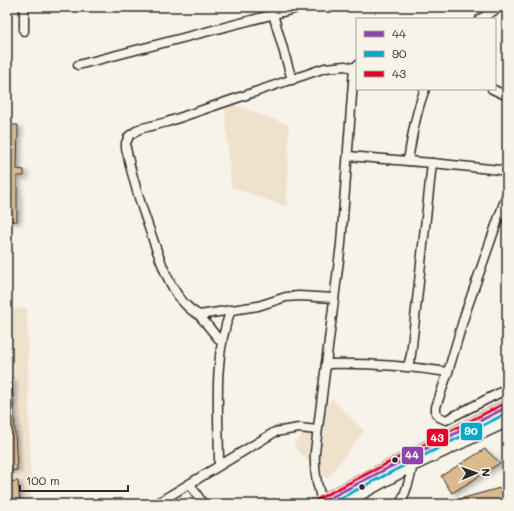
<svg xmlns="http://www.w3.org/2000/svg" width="514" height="511" font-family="Mali,sans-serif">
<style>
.built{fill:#efe2cd}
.building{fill:#dbbb8e;stroke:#2b2b2b;filter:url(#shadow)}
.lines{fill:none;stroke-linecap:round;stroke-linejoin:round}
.minor-casing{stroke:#2b2b2b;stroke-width:11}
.trunk-casing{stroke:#2b2b2b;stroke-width:16}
.minor{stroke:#f7f3e8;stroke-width:8}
.trunk{stroke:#f7f3e8;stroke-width:13}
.bus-1-casing{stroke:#f7f3e8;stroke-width:6}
.bus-2-casing{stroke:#f7f3e8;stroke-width:6}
.bus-3-casing{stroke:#f7f3e8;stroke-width:6}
.bus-1{stroke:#8e44ad;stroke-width:3}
.bus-2{stroke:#00a9ce;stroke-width:3}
.bus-3{stroke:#e4002b;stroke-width:3}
.bus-dot{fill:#2b2b2b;stroke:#f7f3e8;stroke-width:1.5}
.line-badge{stroke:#f7f3e8;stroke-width:1.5}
.badge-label{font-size:11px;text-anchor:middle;font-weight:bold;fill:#fff}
</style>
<defs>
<filter id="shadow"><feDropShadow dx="4" dy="2.5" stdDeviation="2" flood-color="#0004"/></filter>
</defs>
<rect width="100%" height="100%" fill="#f7f3e8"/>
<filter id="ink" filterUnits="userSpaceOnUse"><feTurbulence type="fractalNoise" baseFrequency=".025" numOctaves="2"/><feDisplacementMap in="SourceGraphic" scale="8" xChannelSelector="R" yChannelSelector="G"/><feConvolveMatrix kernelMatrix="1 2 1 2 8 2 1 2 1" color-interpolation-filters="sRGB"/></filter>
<g filter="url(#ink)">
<g class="built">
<polygon points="224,101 289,125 287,207 231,187"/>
<polygon points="27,308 31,504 7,504 7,309"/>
<polygon points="332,399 364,431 327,479 293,446"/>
</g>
<g class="building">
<polygon points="7,125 18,125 17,169 24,170 24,176 17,176 17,221 7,221"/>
<polygon points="7,378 12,378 17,470 7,471"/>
<polygon points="485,449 500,463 452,493 441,476"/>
<polygon points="18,481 20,504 7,504 7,482"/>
<polygon points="507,486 507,500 491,504 461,504 460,499"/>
</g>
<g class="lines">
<g class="minor-casing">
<g id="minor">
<polyline points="273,14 292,80"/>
<polyline points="480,19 500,7"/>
<polyline points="24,31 24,7"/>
<polyline points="78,65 302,7"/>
<polyline points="492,89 507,96"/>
<polyline points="348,156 432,163 500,170 507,173"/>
<path d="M408,161C412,136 416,112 425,89"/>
<polyline points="507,194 465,314 448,372 436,407 436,413 439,417 446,420 507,389"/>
<path d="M334,298L299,296L286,297L258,306L199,315C171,300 160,259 150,231C140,203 132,177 126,148V143L129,136L139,129L167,122L325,68L345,66L354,68"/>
<polyline points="199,315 222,343"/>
<path d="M326,364C367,363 407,366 448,372"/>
<polyline points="408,366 411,355 432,163"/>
<path d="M219,465C219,416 212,357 231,310"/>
<polyline points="190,484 203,504"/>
<polyline points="156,504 275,432 299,428 317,430"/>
<path d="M324,504C316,487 314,471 315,452L341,244L354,68L357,65"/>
<path d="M400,504C407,490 410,480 413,464L411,462"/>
</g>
</g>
<g class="trunk-casing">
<g id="trunk">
<polyline points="318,504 507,407"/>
<polyline points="340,504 413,464 507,420"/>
</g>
</g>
<use href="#minor" class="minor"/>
<use href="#trunk" class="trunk"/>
<g class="bus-1-casing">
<polyline id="bus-1" points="318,504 507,407"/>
</g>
<g class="bus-2-casing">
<polyline id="bus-2" points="329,504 507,413"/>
</g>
<g class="bus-3-casing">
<polyline id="bus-3" points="316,500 505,403"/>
</g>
<use href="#bus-1" class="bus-1"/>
<use href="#bus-2" class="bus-2"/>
<use href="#bus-3" class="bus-3"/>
</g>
</g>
<g class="bus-dot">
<circle cx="395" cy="460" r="3.5"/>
<circle cx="362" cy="487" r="3.5"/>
</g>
<g class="line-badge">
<rect x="460" y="422" width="23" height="19" rx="4" fill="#00a9ce"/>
<rect x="426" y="428" width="23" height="19" rx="4" fill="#e4002b"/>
<rect x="401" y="446" width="23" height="19" rx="4" fill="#8e44ad"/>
</g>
<g class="badge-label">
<text x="471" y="435">90</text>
<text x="437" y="442">43</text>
<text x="412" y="459">44</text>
</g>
<rect width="514" height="511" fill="none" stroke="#f7f3e8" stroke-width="24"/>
<rect x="12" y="12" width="490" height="487" fill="none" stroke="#2b2b2b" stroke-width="1.5" filter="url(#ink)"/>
<rect x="356" y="18" width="140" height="72" fill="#f7f3e8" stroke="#a5a39c"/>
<rect x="364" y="31" width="20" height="6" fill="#8e44ad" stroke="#a5a39c"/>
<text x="392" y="38" font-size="12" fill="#2b2b2b">44</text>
<rect x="364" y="51" width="20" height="6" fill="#00a9ce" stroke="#a5a39c"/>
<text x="392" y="58" font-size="12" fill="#2b2b2b">90</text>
<rect x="364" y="71" width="20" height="6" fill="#e4002b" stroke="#a5a39c"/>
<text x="392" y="78" font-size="12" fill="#2b2b2b">43</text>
<g transform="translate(476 473) rotate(88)" stroke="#f7f3e8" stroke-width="3" paint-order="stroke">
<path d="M0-3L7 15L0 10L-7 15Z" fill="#2b2b2b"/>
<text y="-6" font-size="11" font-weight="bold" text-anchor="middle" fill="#2b2b2b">N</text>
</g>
<path d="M20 485v6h108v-6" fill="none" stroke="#2b2b2b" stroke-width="2"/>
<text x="26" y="485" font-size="12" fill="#2b2b2b" stroke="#f7f3e8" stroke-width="3" paint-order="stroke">100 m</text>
</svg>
